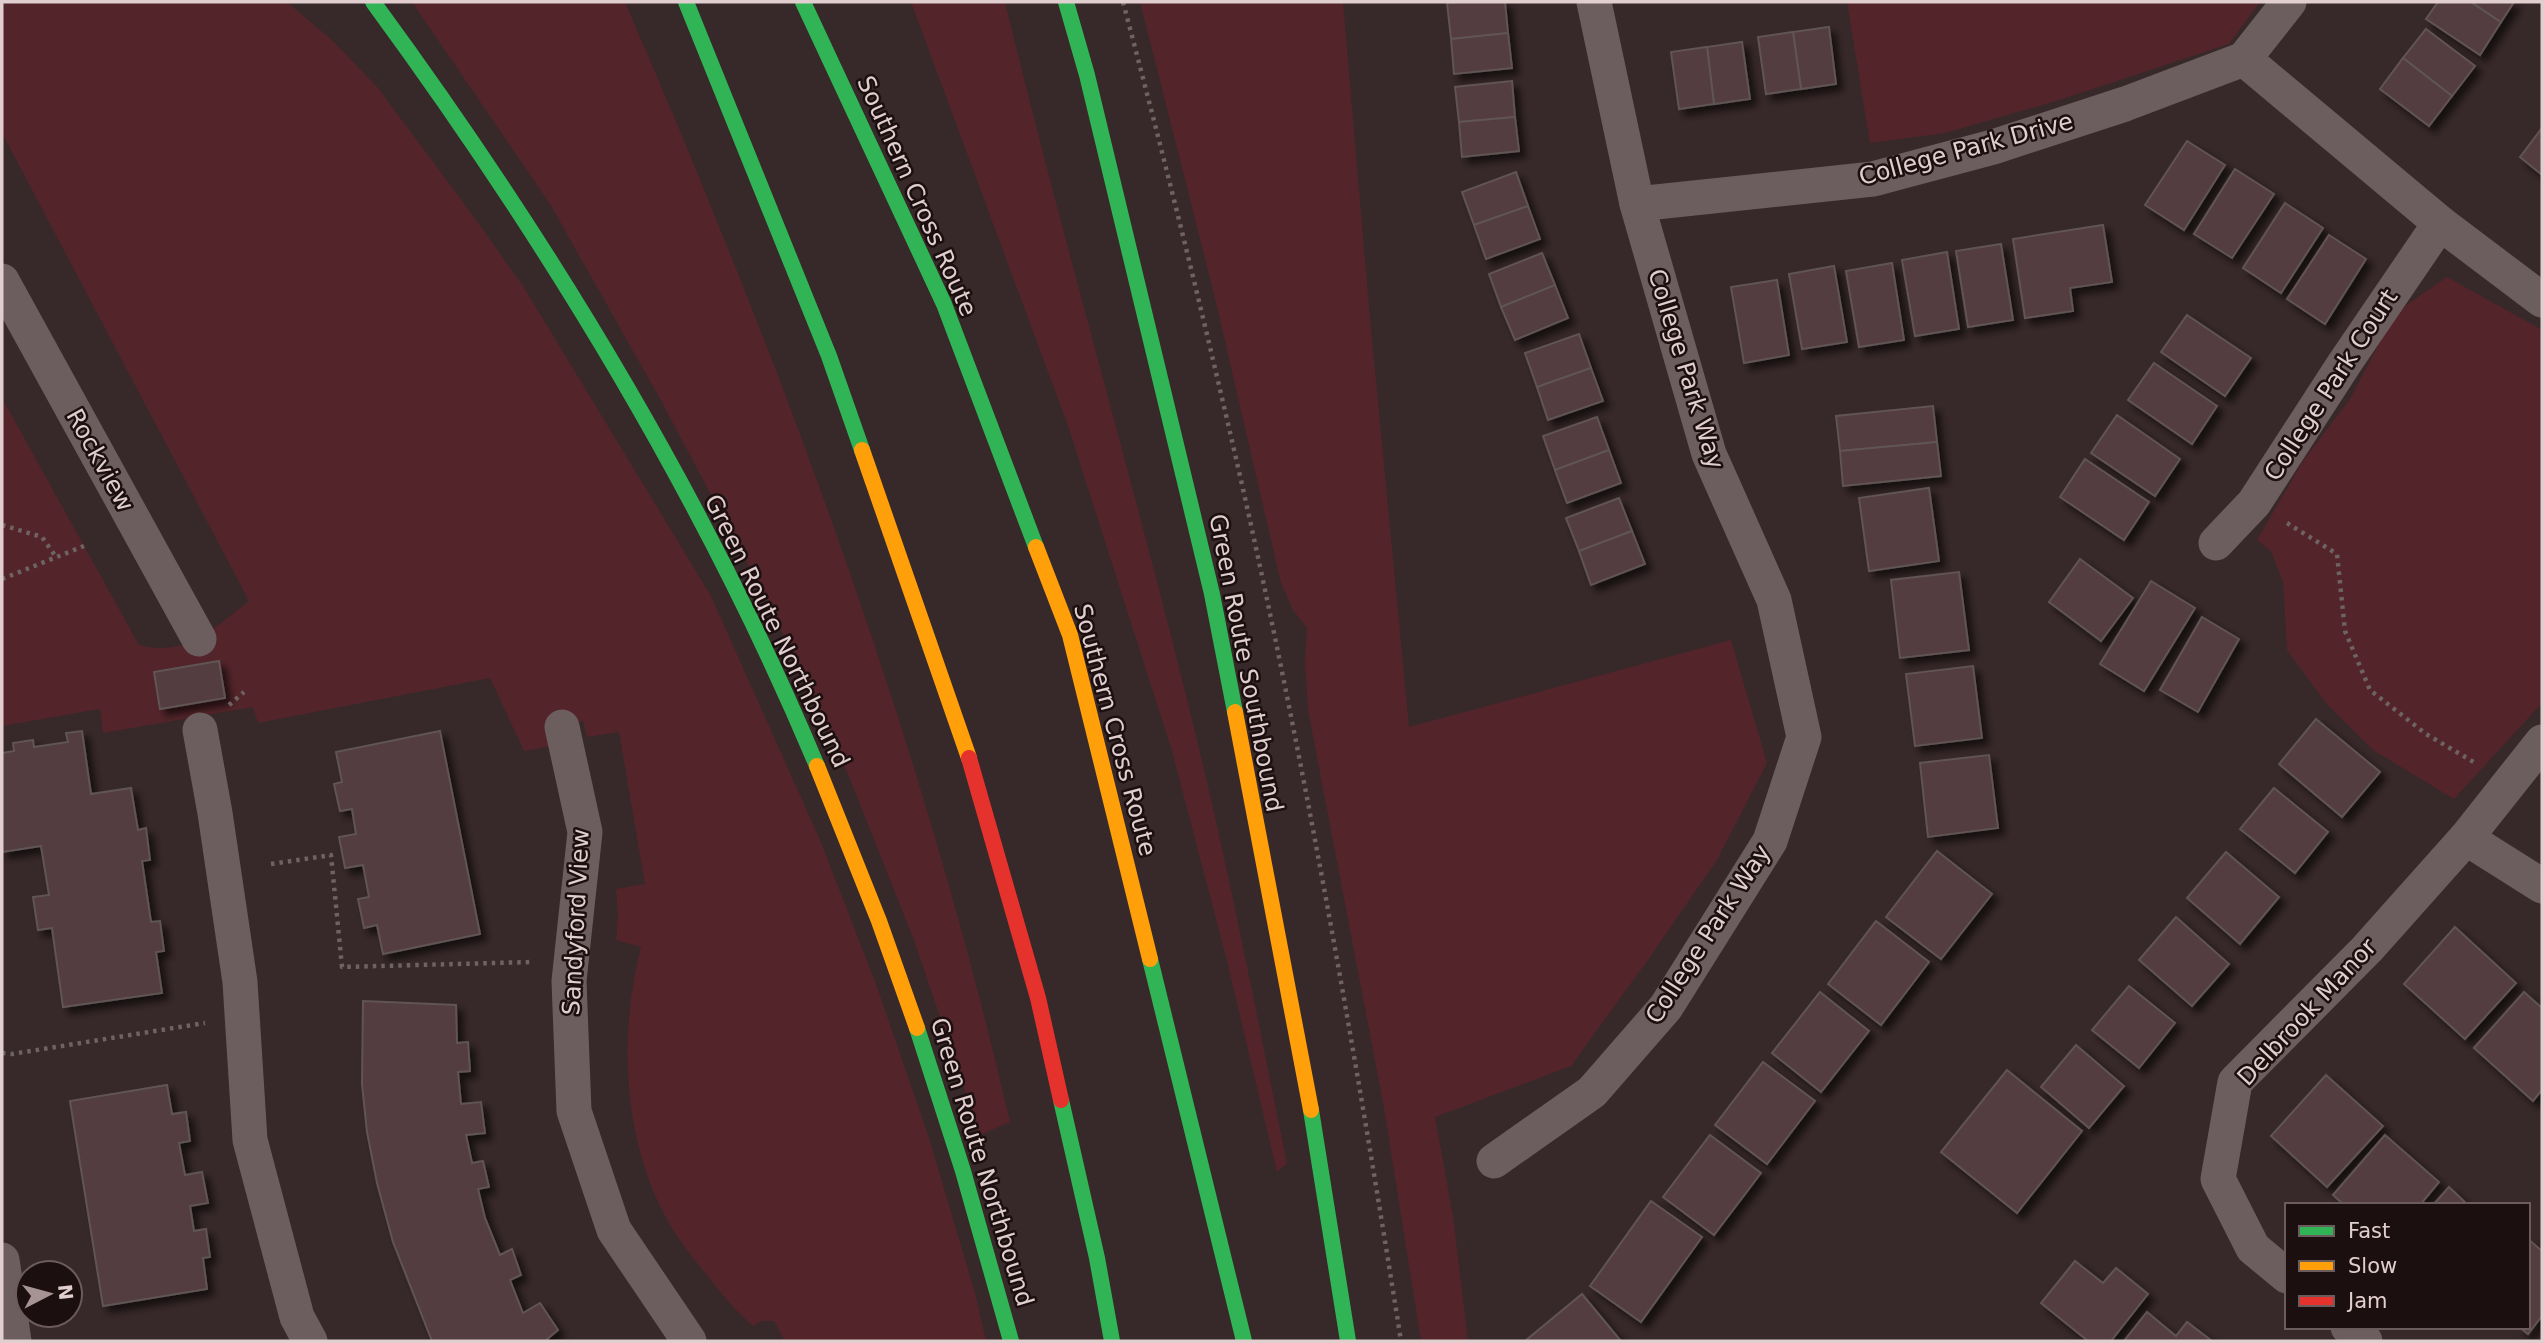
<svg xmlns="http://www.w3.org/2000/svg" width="2544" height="1343" font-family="'DejaVu Sans',sans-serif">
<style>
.green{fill:#53252a}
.building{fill:#523c3f;stroke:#615454;stroke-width:2;filter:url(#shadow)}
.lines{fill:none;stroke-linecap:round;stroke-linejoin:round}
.path{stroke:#6e6262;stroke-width:4.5;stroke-dasharray:3.5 5;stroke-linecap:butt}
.street{stroke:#6c5e5f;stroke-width:35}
.fast{stroke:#30b455;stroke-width:16}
.slow{stroke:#ff9f0a;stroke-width:16}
.jam{stroke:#e5322d;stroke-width:16}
.labels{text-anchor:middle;stroke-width:5;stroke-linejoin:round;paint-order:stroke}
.street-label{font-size:24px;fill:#e1cecf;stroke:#1c0f10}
</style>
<defs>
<filter id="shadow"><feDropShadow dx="6" dy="6" stdDeviation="3.5" flood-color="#0009"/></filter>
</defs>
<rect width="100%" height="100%" fill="#372829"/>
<g class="green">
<path d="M2,2H287L333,41L378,88L463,202L523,286L711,596L820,840L876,984L929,1138L975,1293L986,1341H785L774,1321H761L753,1326C735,1311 721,1293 706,1274C696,1262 686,1249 677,1236C623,1153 617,1040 641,947L616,940L618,915L616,889L645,884L619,732L587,737L583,721L549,727L552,746L524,751L490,678L258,723L253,707L103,733L100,709L2,726V398L139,645C186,658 214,628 249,601L2,133Z"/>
<path d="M412,2H625C782,364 921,736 1010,1122L980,1135L915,943L850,779L768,602L659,397L550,204Z"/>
<path d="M911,2H1005C1065,249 1137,493 1197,740C1231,880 1258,1022 1287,1163L1277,1172L1227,961L1172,751L1068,426Z"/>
<polygon points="1140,2 1343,2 1370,318 1409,727 1731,640 1767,763 1717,860 1650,957 1571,1066 1435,1117 1453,1216 1468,1341 1421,1341 1384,1108 1308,710 1305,662 1307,628 1293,610 1281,583 1214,294"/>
<polygon points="1847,2 2260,2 2229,44 2056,101 1945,133 1870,143"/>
<polygon points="2447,277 2542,330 2542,703 2454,799 2373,750 2325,702 2287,650 2283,582 2271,551 2257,540 2303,461 2350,399 2395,313"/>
</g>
<g class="building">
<polygon points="1460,2 1505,2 1508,33 1451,39 1447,3"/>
<polygon points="2438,2 2471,2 2501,22 2480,55 2426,19"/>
<polygon points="2471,2 2514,2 2501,22"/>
<polygon points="1829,27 1836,84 1801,89 1793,32"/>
<polygon points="2426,29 2475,66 2452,96 2403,58"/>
<polygon points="1793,32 1801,89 1766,94 1758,37"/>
<polygon points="1508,33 1512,68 1454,74 1451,39"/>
<polygon points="1742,42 1750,99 1714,104 1707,47"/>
<polygon points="1707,47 1714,104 1679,109 1671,52"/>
<polygon points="2403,58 2452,96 2429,126 2380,89"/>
<polygon points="1512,81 1515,117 1459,122 1455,87"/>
<polygon points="1515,117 1519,151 1462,157 1459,122"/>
<polygon points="2542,128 2542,175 2520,157"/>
<polygon points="2187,141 2225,165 2184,230 2145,205"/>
<polygon points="2235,169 2274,194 2232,258 2194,234"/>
<polygon points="1516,172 1528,206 1474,225 1462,192"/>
<polygon points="2285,203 2323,228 2281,293 2243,268"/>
<polygon points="1528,206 1540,239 1486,259 1474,225"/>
<polygon points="2103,225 2112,282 2070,288 2073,311 2025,318 2013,239"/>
<polygon points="2329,235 2366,259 2325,324 2287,299"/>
<polygon points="2001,244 2013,320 1968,327 1956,251"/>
<polygon points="1947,252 1959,329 1915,336 1902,260"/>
<polygon points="1542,253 1555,285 1501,307 1489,274"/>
<polygon points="1892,263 1904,340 1859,347 1846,271"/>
<polygon points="1834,266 1847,342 1802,349 1789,274"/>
<polygon points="1777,280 1789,355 1744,363 1731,287"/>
<polygon points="1555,285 1568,318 1515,340 1501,307"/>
<polygon points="2187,315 2251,358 2225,396 2161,352"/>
<polygon points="1579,334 1591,368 1537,387 1525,353"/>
<polygon points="2154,363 2217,406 2192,444 2128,400"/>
<polygon points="1591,368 1603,401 1548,420 1537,387"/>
<polygon points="1933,406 1937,442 1840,451 1836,416"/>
<polygon points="2117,415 2180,459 2155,496 2091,453"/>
<polygon points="1597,417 1609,450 1555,470 1543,436"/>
<polygon points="1937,442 1941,476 1843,486 1840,451"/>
<polygon points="1609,450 1621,483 1567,503 1555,470"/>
<polygon points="2085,459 2149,502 2124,540 2060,497"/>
<polygon points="1929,488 1939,561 1869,571 1859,498"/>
<polygon points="1619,498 1632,531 1579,551 1566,518"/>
<polygon points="1632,531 1645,564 1591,585 1579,551"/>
<polygon points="2080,559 2133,598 2101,641 2049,602"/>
<polygon points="1959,572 1969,650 1900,658 1891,580"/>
<polygon points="2151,581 2195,608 2144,691 2100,664"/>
<polygon points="2202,617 2239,639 2198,712 2160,690"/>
<polygon points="219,661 225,698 160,709 154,672"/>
<polygon points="1973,666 1982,738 1915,746 1906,674"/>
<polygon points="2316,719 2380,772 2342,817 2279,764"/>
<polygon points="82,731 91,794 131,788 138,830 146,828 150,860 142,861 151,922 160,921 164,951 156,952 162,993 63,1007 52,928 38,930 33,897 49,895 41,846 2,852 2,753 14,751 13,743 33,740 34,747 68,742 66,733"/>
<polygon points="440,731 480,934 383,954 377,925 364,928 358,899 369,897 363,865 345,868 339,837 356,834 352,809 340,811 334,784 342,782 336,752"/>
<polygon points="1989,755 1998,828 1928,837 1920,763"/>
<polygon points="2274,788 2328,832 2295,873 2240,829"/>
<polygon points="1937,851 1992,894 1941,959 1886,917"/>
<polygon points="2226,852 2279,897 2240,944 2187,898"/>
<polygon points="2176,917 2229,964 2192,1006 2139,960"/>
<polygon points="1876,921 1929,962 1881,1025 1828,984"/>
<polygon points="2455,927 2516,983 2465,1039 2404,984"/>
<polygon points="2129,986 2175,1023 2139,1068 2092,1030"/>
<polygon points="1820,992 1869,1031 1821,1092 1772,1053"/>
<polygon points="2524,992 2542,1008 2542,1090 2533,1101 2474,1048"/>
<polygon points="363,1001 456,1005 457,1043 468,1042 470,1071 458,1072 461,1104 481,1102 485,1133 466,1135 472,1163 483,1161 489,1187 478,1189 485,1218 500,1255 512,1249 521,1275 510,1280 523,1313 540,1303 558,1330 545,1341 432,1341 393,1242 377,1183 367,1132 362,1084"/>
<polygon points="2076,1045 2124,1086 2089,1128 2041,1087"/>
<polygon points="1763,1062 1815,1101 1767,1164 1715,1125"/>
<polygon points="2007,1070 2082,1131 2017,1213 1941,1152"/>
<polygon points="2326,1075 2383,1126 2327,1187 2271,1136"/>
<polygon points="167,1085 172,1114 186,1112 190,1141 179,1143 185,1175 202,1172 208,1203 190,1206 194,1231 206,1229 210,1257 203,1258 207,1289 103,1306 70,1101"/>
<polygon points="1710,1135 1761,1173 1714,1235 1663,1197"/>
<polygon points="2385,1135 2439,1182 2420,1205 2344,1205 2333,1195"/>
<polygon points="2449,1187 2468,1205 2433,1205"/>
<polygon points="1651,1201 1702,1237 1641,1322 1590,1286"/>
<polygon points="2528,1239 2542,1251 2542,1316 2528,1334 2519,1327 2528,1327"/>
<polygon points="2075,1261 2103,1283 2116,1268 2148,1294 2111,1341 2088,1341 2041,1303"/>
<polygon points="1582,1294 1621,1341 1525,1341"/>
<polygon points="2147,1312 2176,1336 2187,1322 2212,1341 2124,1341"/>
</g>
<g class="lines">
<g class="path">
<path d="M1123,2C1166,164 1206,326 1243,489C1306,771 1356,1056 1401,1341"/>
<polyline points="2287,523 2337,554 2345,631 2370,690 2426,734 2477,764"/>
<polyline points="2,525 42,537 56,557"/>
<polyline points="2,579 84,546"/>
<polyline points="229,705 244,692"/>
<polyline points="271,864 331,855 342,967 532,962"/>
<polyline points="2,1053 12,1054 205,1023"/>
</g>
<g class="street">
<polyline points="2244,59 2440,223 2542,300"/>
<polyline points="1637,204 1873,179 1993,147 2125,104 2244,59 2289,2"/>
<polyline points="2,281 199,639"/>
<polyline points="2216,543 2254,503 2344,364 2440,223"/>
<polyline points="562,727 585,832 569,981 574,1111 614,1230 689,1341"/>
<polyline points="200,730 215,813 240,982 250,1140 297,1317 310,1341"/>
<polyline points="2466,838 2542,886"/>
<polyline points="1494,1161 1592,1092 1666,1007 1770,841 1804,737 1774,600 1709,454 1637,204 1594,2"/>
<polyline points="2,1260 14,1341"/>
<polyline points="2287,1276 2253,1248 2218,1179 2235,1082 2367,949 2466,838 2542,742"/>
<polyline points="2348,1327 2365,1341"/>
</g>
<g class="fast">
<path d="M373,2C547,239 703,494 817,766"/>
<polyline points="686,2 829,356 862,450"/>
<polyline points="803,2 944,304 1036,547"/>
<polyline points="1066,2 1087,75 1212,594 1235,712"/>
<polyline points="1150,959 1244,1341"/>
<polyline points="917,1028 963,1171 1011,1341"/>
<polyline points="1061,1100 1097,1258 1112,1341"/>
<polyline points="1311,1110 1348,1341"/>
</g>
<g class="slow">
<polyline points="862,450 969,758"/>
<polyline points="1036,547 1070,635 1150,959"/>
<polyline points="1235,712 1311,1110"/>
<polyline points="817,766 879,921 917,1028"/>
</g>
<polyline class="jam" points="969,758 1038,998 1061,1100"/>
</g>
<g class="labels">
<g class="street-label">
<text transform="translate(1966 149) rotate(-15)" y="8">College Park Drive</text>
<text transform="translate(917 196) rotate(66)" y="8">Southern Cross Route</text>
<text transform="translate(1686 369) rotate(73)" y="8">College Park Way</text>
<text transform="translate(2331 385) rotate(-57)" y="8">College Park Court</text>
<text transform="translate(100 460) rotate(61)" y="8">Rockview</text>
<text transform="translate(777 631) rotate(64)" y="8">Green Route Northbound</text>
<text transform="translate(1246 663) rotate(79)" y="8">Green Route Southbound</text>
<text transform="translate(1115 730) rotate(75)" y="8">Southern Cross Route</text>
<text transform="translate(576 922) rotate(-87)" y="8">Sandyford View</text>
<text transform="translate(1708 934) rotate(-57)" y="8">College Park Way</text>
<text transform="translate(2307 1012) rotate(-47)" y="8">Delbrook Manor</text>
<text transform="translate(982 1162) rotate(73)" y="8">Green Route Northbound</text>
</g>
</g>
<rect width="2544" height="1343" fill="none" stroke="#e1cecf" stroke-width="7"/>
<rect x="2285" y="1203" width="245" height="126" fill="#1c0f10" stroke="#6b5b5c" stroke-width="2"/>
<rect x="2299" y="1226" width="35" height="10" fill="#30b455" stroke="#6b5b5c" stroke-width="2"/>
<text x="2348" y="1238" font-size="21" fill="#e1cecf">Fast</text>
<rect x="2299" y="1261" width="35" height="10" fill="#ff9f0a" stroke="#6b5b5c" stroke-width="2"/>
<text x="2348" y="1273" font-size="21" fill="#e1cecf">Slow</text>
<rect x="2299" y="1296" width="35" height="10" fill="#e5322d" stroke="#6b5b5c" stroke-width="2"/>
<text x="2348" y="1308" font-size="21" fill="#e1cecf">Jam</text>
<g transform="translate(49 1294) rotate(84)"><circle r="33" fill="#1c0f10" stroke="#6b5b5c" stroke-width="2"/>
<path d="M0-5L12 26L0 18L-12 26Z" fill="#a69495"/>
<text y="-10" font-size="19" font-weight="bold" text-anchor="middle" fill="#e1cecf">N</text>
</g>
</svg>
